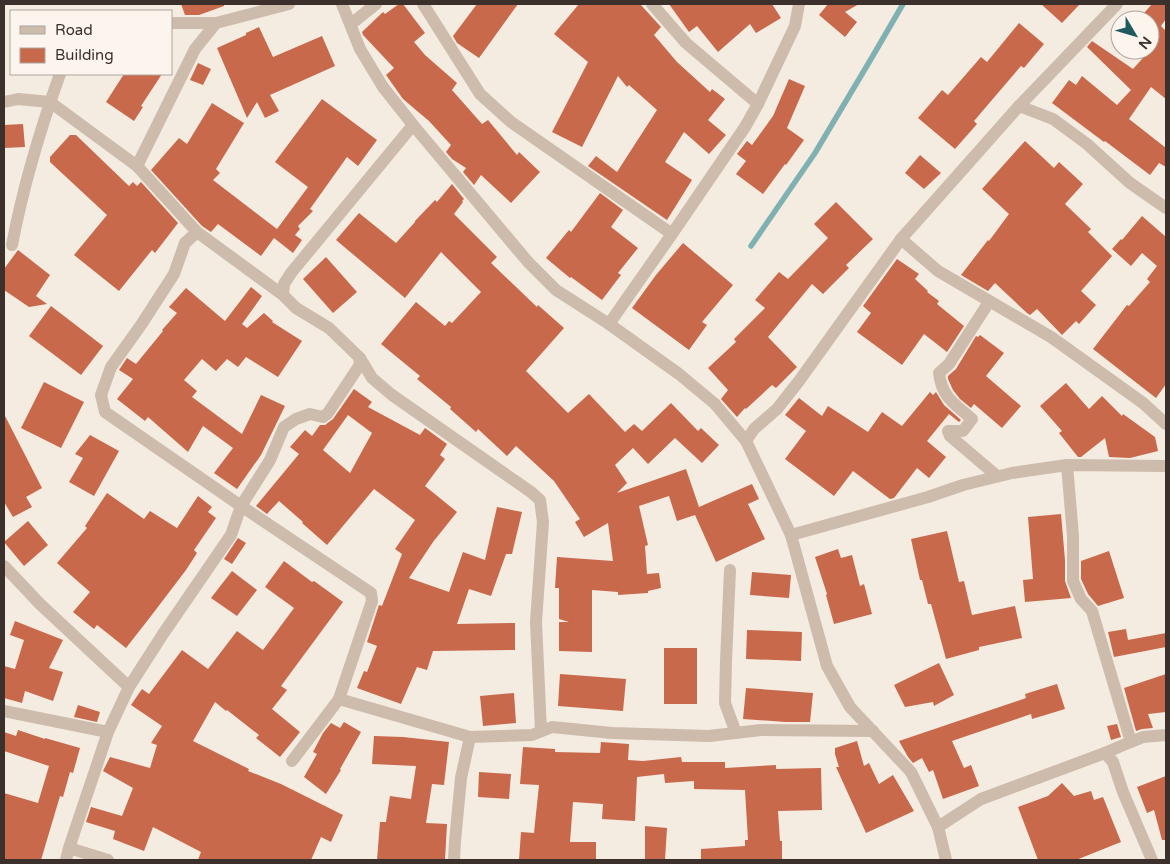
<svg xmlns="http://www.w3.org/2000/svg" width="1170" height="864" font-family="'Varela Round',sans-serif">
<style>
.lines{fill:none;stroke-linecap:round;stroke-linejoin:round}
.stream{stroke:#7fb0b2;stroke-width:5.5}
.building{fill:#c8694b;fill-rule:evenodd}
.minor{stroke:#cdbbac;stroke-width:12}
</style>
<rect width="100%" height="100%" fill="#f4ebe1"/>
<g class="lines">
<polyline class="stream" points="751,246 815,153 871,59 903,4"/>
</g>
<g class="building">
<polygon points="181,4 224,4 224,6 199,15 185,15"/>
<polygon points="399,4 403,4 425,33 414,42 425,55 457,83 452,90 482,124 488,120 517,155 519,152 540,172 511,203 481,175 474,185 463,172 466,168 452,159 446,152 451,145 429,121 403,99 386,75 394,68 363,35 362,32 383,12 385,14"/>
<polygon points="477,4 518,4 479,58 457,43 453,36"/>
<polygon points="579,4 640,4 661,27 654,35 677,62 710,92 712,89 725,99 708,120 726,135 709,154 684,132 665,162 692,180 667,220 588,166 596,156 617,172 657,110 629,85 627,87 618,76 582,147 552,132 588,62 554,34"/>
<polygon points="669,4 772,4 781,18 756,33 750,24 718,52 697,26 689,32"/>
<polygon points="828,4 859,4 845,12 857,22 845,37 819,15"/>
<polygon points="1041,4 1080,4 1062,23"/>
<polygon points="1152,4 1166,4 1166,19 1161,26 1166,31 1166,99 1151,87 1129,119 1166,148 1166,167 1159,163 1150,175 1105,141 1104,142 1052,103 1069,80 1076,85 1082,76 1117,105 1131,90 1087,47 1092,41 1133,69 1150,50 1150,20 1138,20"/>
<polygon points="1019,23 1044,44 1024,68 1021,66 974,121 977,124 955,149 918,118 942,90 948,95 981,57 987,62"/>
<polygon points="259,27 273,57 322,36 335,66 270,95 279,111 265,118 257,102 247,118 217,48 246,35 246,33"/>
<polygon points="198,63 211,69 203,85 190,80"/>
<polygon points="124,74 162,74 141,106 143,107 134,121 106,102"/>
<polygon points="789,79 805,86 787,128 804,140 786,165 785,164 763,194 736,174 746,161 737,154 747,141 752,145 773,116"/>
<polygon points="322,99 377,140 358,166 347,157 310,209 313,211 298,226 300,229 295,235 302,240 293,253 274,238 261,256 218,224 211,232 202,226 151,170 179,138 187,144 212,103 244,123 216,169 220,173 213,180 277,229 308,187 275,162"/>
<polygon points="23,124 25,147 4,148 4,125"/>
<polygon points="70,135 76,135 129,186 133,182 137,186 141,182 178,223 155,253 152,250 119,291 74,255 107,215 50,162 50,157"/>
<polygon points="1025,141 1054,168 1059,162 1083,184 1065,204 1091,229 1088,232 1112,256 1081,291 1096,305 1079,324 1076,321 1062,335 1037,309 1030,315 1027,313 995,283 988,291 961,275 988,240 989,241 1009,214 982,189"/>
<polygon points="920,155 941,173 924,189 905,173"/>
<polygon points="452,184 464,199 462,201 463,202 454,214 497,257 491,263 537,307 538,305 564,328 526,371 568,413 589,394 625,432 634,424 642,431 671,403 698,431 701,428 719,445 702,463 675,438 648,464 633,448 615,465 627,483 617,493 686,469 699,507 752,484 759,499 748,504 765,539 716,562 695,515 677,521 669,496 639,506 648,545 645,546 647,574 659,573 661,588 648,591 648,593 618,595 618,592 592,590 592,652 559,651 559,622 569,622 559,619 559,588 555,588 557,557 613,561 608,523 584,537 575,522 580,519 554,481 516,446 507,456 478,429 476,432 450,409 451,407 417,379 420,376 381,344 416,302 445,326 449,321 452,323 481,292 441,252 405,298 336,240 359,213 396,243 415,222 415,221 435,200 437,202"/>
<polygon points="600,193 623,210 611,227 638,248 618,273 621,275 602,300 571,277 570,278 546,258 569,230 571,232"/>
<polygon points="836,202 873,239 846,265 849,268 823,294 812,284 768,337 797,367 776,388 772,385 746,409 745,408 737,417 721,399 728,390 708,368 736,342 734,339 765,308 755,300 779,272 788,279 828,238 814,224"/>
<polygon points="1142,216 1166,237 1166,384 1156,398 1093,349 1127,305 1129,306 1150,282 1147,279 1157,266 1142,253 1131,266 1112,249 1121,239 1122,240"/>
<polygon points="683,243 733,285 702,322 707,325 689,350 632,308 656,275"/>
<polygon points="18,250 50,275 36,296 47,304 29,307 4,290 4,269"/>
<polygon points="326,257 357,292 333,313 303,279"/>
<polygon points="897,259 919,274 915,279 928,291 927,292 939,301 937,304 964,326 947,352 924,334 902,365 857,332 871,313 863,306"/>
<polygon points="251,287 262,296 242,324 247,328 264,313 273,321 272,322 302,341 278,377 246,357 238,367 227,359 216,371 202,359 184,380 197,391 192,397 242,434 261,395 285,406 261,455 237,489 214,473 233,448 203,426 188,452 148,417 145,421 117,399 133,379 119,370 127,358 136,364 163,331 162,330 177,313 169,307 186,288 225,321"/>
<polygon points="51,306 103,346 81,375 29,336"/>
<polygon points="980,335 1004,353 986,376 1021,406 1002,428 974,404 971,408 960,399 953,390 948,379 948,376 956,369 976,336 978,337"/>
<polygon points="44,382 84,402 61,448 21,428"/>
<polygon points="1066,383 1089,409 1102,396 1122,416 1123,414 1155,437 1158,451 1130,458 1109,457 1105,438 1081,457 1078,457 1059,433 1062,431 1040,406"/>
<path d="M354,389L372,402L368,407L420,435L425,428L447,444L440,455L445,459L425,486L457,512L433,542L409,578L449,592L463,552L485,560L497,507L522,512L512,554H506L491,596L469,589L457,624L515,623V650L433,651L427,670L417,667L401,704L357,688L364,671L367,672L377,646L367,642L379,605L382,606L402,554L395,549L415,520L374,489L327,545L302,523L303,522L279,501L267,514L256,506L299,454L290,447L305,430L312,436L320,425H325L333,419ZM348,415L372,433L350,473L323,450Z"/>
<polygon points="930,392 933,395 936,392 944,405 961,420 959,422 949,414 927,441 946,457 929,478 917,468 894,498 890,499 853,471 834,496 785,459 806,431 785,415 799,398 822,416 828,406 868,432 882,412 902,426"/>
<polygon points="4,414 42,488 26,497 32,507 13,517 4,502"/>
<polygon points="90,435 119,451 94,496 69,482 83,458 75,454"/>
<polygon points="107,493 144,519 150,511 177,528 198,496 212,507 208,512 216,518 194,550 197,553 186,570 151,616 126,648 97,625 94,629 73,612 90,592 57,563 87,528 85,526"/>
<polygon points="1061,514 1065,560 1065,581 1071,598 1025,602 1023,580 1033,579 1028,517"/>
<polygon points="28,521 48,545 24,566 4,542"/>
<polygon points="947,531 959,582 964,581 972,615 1015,606 1022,638 979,647 979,650 946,659 931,604 928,604 922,580 920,580 911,539"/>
<polygon points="238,538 246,543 232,564 224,559"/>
<polygon points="838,549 841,558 852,555 860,586 864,584 872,614 834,624 826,595 827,594 815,557"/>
<polygon points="1109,551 1124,598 1098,606 1088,594 1081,579 1081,561"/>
<polygon points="284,561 312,582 314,581 343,602 281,686 287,690 272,709 300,732 280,757 256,738 259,735 227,710 226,711 215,702 193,741 249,769 248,771 281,784 343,815 331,842 321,837 311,860 198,860 201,852 153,827 144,851 113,839 115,831 86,822 91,807 122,816 133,788 103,771 110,757 150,768 157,745 151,743 162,726 131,705 142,689 149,694 182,650 208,669 237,631 263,650 294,608 265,587"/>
<polygon points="232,571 257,590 237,616 211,598"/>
<polygon points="752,572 791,575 789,598 750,595"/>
<polygon points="15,621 63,640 49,668 63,672 53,701 25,691 22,703 4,698 4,666 15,669 24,640 10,635"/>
<polygon points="1126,629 1128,640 1166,633 1166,647 1114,657 1108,632"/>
<polygon points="747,630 802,632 801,661 746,659"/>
<rect x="664" y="648" width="33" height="56"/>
<polygon points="939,663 954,695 934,706 933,702 905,707 894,685"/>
<polygon points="560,674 626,679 623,711 558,706"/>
<polygon points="1166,674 1166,712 1148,714 1153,728 1142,729 1136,731 1124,688"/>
<polygon points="1057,684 1065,709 1032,719 1031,714 952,741 964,768 971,765 979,786 943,799 933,770 929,772 922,758 913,763 908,757 899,741 1026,698 1025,694"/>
<polygon points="746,688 813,693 810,722 786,722 743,719"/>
<polygon points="514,693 516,723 483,726 480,696"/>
<polygon points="78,705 100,712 97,722 74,717"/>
<polygon points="344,722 361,732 340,769 341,770 326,794 304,777 317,754 313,752 323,733 331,723 340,728"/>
<polygon points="1117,724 1121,737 1111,740 1107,726"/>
<polygon points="18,730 45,739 45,738 80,748 73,773 70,772 63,797 60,796 41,860 4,860 4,793 38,803 49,766 4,751 4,732 16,736"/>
<polygon points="374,736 403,737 449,742 444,785 432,784 426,823 447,824 445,860 377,860 380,822 386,822 390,796 411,799 416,766 372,764"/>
<polygon points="857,741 864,766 869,763 879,784 893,775 914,811 866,833 836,767 839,767 835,754 835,748"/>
<polygon points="601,742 629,744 628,760 643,761 681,757 682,762 725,762 725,768 776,765 776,769 821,768 822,810 778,811 780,841 782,841 782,860 701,860 701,849 745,846 745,840 748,840 745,790 694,789 694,781 665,783 664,774 637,777 635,821 602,819 603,804 573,802 570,842 596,842 596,860 519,860 521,832 534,833 539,785 520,784 523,747 555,749 555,752 600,753"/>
<polygon points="479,772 511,774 509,799 478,797"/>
<polygon points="1166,776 1166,840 1162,840 1154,810 1147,813 1137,787"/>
<polygon points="1062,783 1074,796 1091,791 1094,800 1103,797 1121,842 1076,860 1038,860 1018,807 1048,796"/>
<polygon points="645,826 667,828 665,860 645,860"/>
</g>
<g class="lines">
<g class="minor">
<polyline points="342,4 360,49 383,87 413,125 528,262 556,290 609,324 679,374 715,404 746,441 791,535 827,666 850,707 911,772 938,827 946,860"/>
<polyline points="423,4 480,94 511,122 672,234"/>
<polyline points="652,4 686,43 758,104"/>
<polyline points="171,23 216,23 289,4"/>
<polyline points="351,24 376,4"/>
<polyline points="4,102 18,99 50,102 137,166 197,232 283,295 296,308 329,328 360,358 372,378 392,395 531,492 540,500 543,522 536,622 541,731"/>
<polyline points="1019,106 1053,119 1087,144 1130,183 1166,208"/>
<polyline points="137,166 195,49 216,23"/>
<polyline points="197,232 185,243 174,274 141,325 111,367 101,395 105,412 241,506 371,593 372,601 339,699 292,761"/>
<polyline points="901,239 938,271 1051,337 1143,403 1166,424"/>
<path d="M12,245C23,187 40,130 60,74"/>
<polyline points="283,295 284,284 291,273 413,125"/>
<path d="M989,302L949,364L939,373C942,398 955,404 972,419L963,431H948L950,436L997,476"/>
<polyline points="609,324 672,234 745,127 758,104 795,26 799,4"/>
<polyline points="746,441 754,429 777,409 799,381 901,239 1019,106 1117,4"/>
<polyline points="1067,465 1073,536 1073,581 1081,599 1092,611 1131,742"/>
<polyline points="791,535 928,497 963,485 1012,473 1067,465 1166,466"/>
<polyline points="4,566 40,604 129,687"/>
<polyline points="730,570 726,661 725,703 736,733"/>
<polyline points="339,699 470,737 532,735 552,727 612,733 709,736 761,730 873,731"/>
<polyline points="4,711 108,732"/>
<polyline points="1105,753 1113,762 1123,792 1152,860"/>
<polyline points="938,827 981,799 1105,753 1121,746 1143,737 1166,735"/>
<polyline points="69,848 108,860"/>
<polyline points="66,860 69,848 108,732 129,687 163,634 231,535 241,506 270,460 284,427 296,419 310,414 323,417 328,413 359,366 360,358"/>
<polyline points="454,860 455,841 461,778 470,737"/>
</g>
</g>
<rect width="1170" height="864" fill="none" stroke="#3b302b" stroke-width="10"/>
<rect x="10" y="10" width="162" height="65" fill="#fbf5ee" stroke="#aea6a0"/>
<rect x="20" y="26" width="25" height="8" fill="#cdbbac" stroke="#aea6a0"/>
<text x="55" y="35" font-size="15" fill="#3b302b">Road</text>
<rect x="20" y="48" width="25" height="15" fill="#c8694b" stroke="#aea6a0"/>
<text x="55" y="60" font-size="15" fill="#3b302b">Building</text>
<g transform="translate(1135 35) rotate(128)"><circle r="24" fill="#fbf5ee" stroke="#aea6a0"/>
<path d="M0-4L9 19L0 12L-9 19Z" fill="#1f5a5e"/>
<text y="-8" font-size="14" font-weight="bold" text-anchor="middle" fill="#3b302b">N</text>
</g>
</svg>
